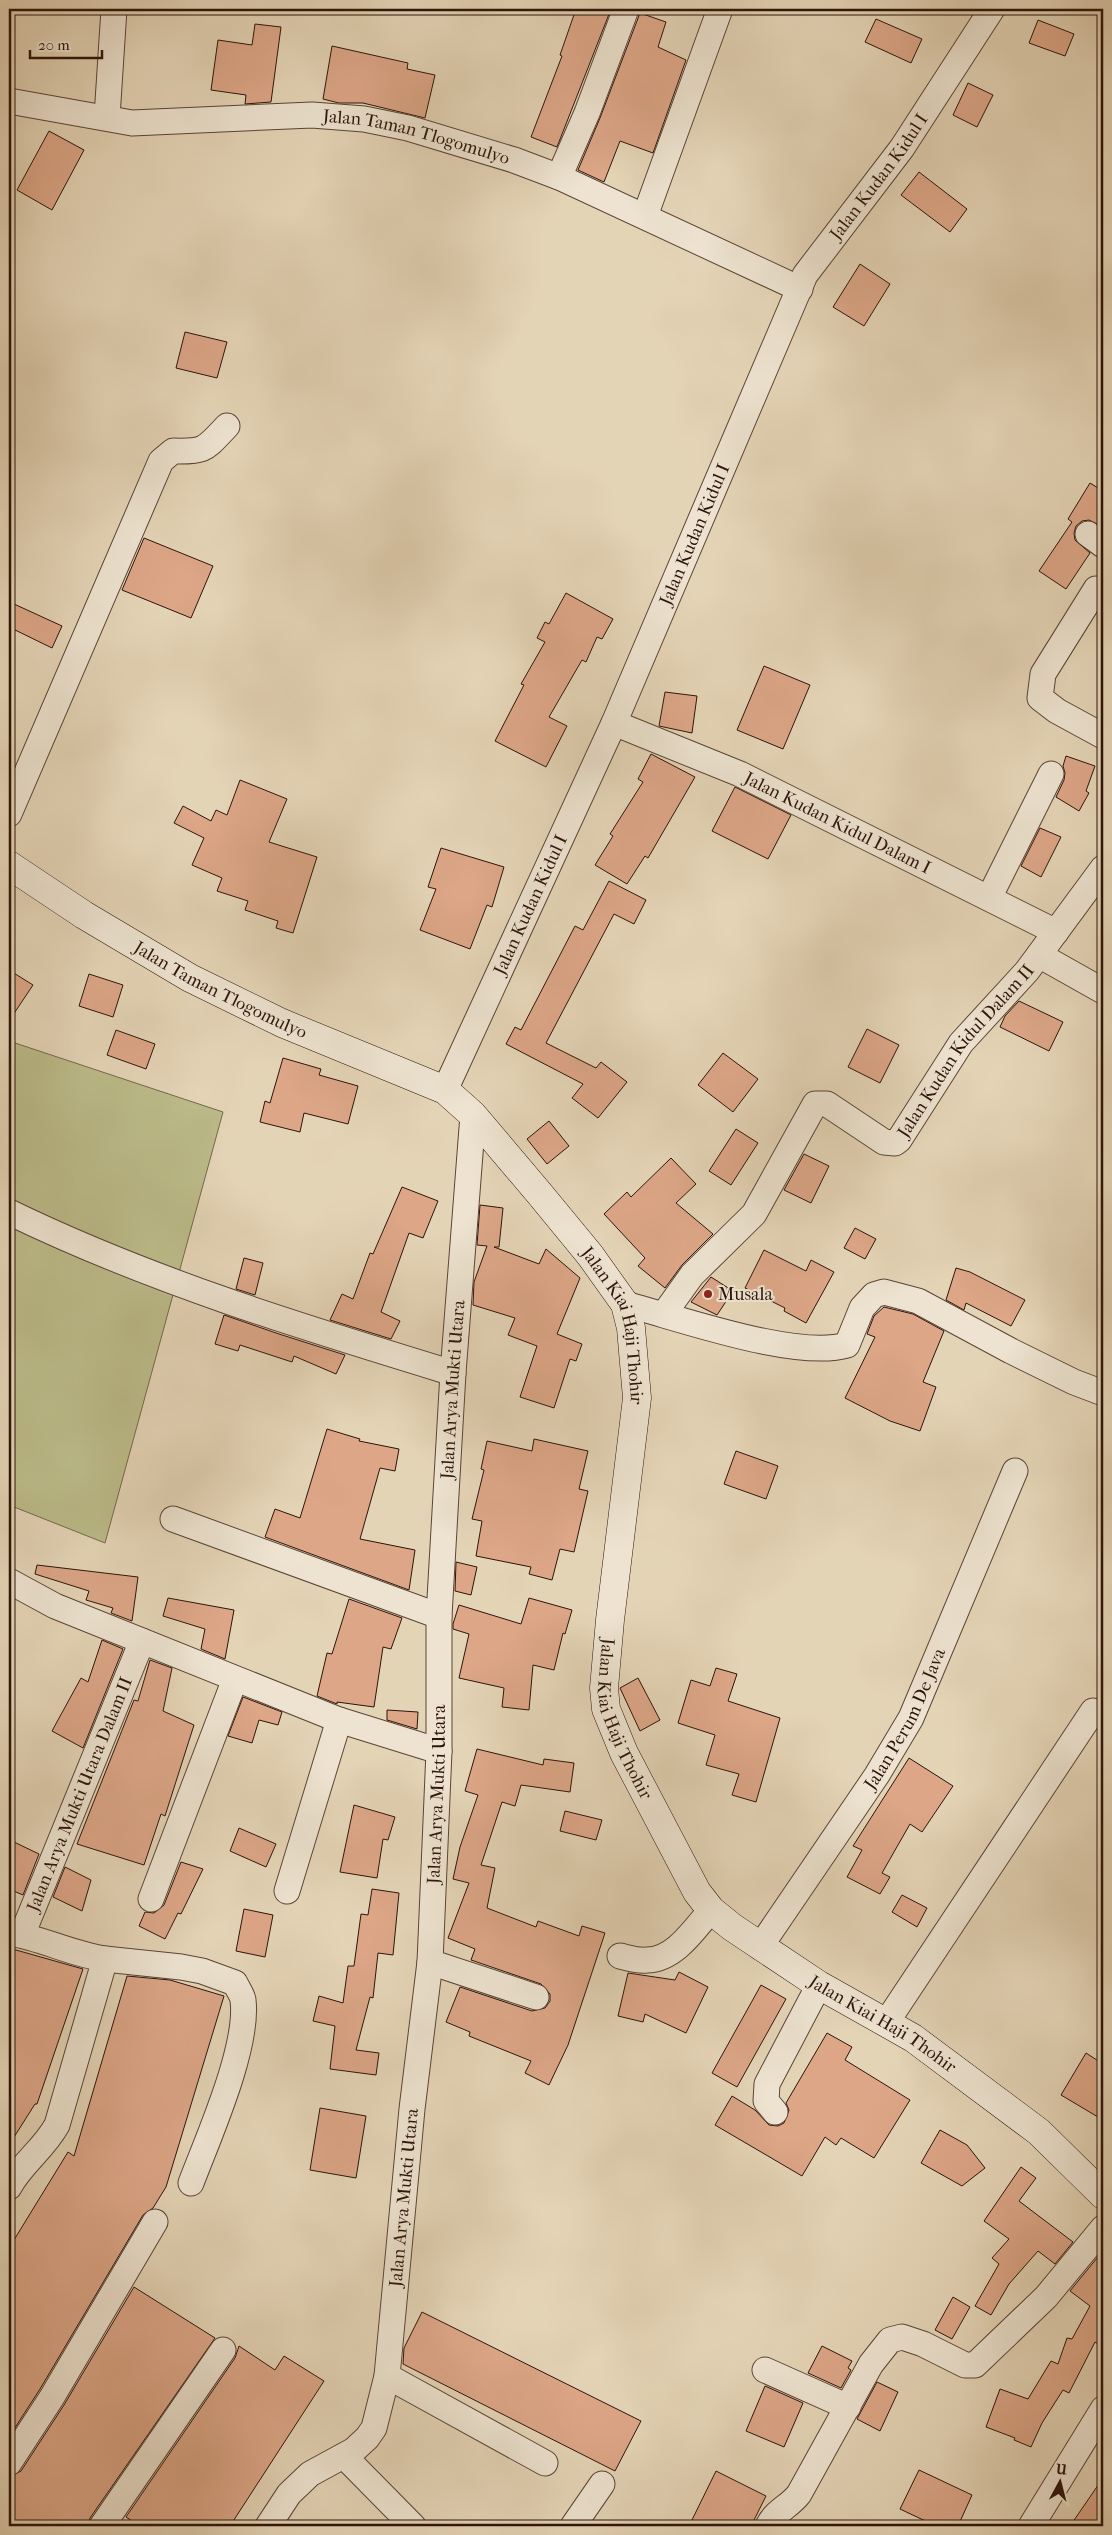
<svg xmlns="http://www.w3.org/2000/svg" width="1112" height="2535" font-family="'IM FELL French Canon',serif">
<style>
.green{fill:#bbbb89;stroke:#74684a}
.building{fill:#dca687;stroke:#2d140b}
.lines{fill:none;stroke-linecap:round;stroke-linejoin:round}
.street-casing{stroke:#5b4436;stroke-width:27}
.secondary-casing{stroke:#2d140b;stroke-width:29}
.street{stroke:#ede3d0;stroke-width:25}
.secondary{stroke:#ede3d0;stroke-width:28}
.poi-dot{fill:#8f2418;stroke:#ede3d0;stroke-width:2}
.labels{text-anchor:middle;stroke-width:4;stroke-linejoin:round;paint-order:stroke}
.street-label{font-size:18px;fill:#2d140b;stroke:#ede3d0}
.poi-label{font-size:18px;fill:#2d140b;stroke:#ede3d0;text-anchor:start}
</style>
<rect width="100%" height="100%" fill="#e4d4b6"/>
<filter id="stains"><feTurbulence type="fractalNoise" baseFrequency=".004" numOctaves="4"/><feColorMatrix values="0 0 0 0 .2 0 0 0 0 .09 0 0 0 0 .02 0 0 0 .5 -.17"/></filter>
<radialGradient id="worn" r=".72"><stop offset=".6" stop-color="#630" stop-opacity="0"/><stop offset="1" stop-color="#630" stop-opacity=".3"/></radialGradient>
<polygon class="green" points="9,1041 223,1112 105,1543 9,1505"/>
<g class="building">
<polygon points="576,9 611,9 557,147 531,137 562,56 560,55"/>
<polygon points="640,13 666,22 658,47 686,60 653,153 620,141 604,182 578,170 600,118"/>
<polygon points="876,19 922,39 911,63 865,42"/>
<polygon points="1038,20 1074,34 1065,56 1029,43"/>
<polygon points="255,24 281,27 271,102 245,104 246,95 211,90 218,40 252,45"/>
<polygon points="332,46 408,63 407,69 435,75 425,118 363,103 339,103 323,99"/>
<polygon points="968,83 993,95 977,127 953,115"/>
<polygon points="49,131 84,150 52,210 17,190"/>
<polygon points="919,172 967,209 950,232 901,195"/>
<polygon points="860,264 890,284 864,326 833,307"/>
<polygon points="185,332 227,342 217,378 176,368"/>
<polygon points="1090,483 1103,491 1103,527 1089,520 1082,521 1076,526 1074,533 1075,540 1090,553 1066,589 1039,571 1072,522 1068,519"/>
<polygon points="144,538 213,566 191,618 122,590"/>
<polygon points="566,593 613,619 602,639 597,637 586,662 582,660 549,717 567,726 546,767 495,741 524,685 521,684 545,642 537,638 545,622 549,624"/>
<polygon points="14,604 62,626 52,648 9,627 9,614"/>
<polygon points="764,666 810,685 783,749 737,730"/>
<polygon points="665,692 697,696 692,733 659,726"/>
<polygon points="651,754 695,777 648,858 645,856 627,884 595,865 613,836 610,834 643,782 638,779"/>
<polygon points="1066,756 1095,766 1086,791 1089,793 1079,811 1056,797 1064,780 1065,773 1063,766"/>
<polygon points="240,780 287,799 269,842 317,857 293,933 276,928 278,921 245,910 248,901 217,891 222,878 192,865 204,838 174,823 183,806 211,821 216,810 227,815"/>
<polygon points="735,787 791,815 768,859 712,831"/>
<polygon points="1040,828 1061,837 1041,877 1021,866"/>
<polygon points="441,848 504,867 492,907 487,905 470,949 420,930 436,889 428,887"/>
<polygon points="609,881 646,900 634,924 614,914 546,1043 596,1068 601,1062 627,1082 598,1118 572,1098 583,1084 506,1044 515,1027 521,1030 575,926 583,930"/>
<polygon points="9,970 33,985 9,1021"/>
<polygon points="89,974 123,985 113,1017 79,1006"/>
<polygon points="1019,1001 1063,1022 1049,1051 1000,1027 1005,1016"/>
<polygon points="867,1029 899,1045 880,1083 848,1067"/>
<polygon points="116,1030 155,1044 146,1069 107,1055"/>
<polygon points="723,1053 758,1079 733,1112 698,1085"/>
<polygon points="283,1058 321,1069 319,1075 358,1086 348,1124 304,1113 300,1132 260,1122 265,1101 270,1103"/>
<polygon points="549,1121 569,1146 547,1164 527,1139"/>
<polygon points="736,1129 758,1143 731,1185 709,1171"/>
<polygon points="804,1154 829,1166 811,1203 784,1190"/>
<polygon points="671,1158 696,1184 676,1203 713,1234 682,1265 665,1288 638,1266 645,1258 604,1214 627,1192 631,1197"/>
<polygon points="402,1187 438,1201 423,1238 409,1233 381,1312 400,1321 391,1339 330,1320 342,1294 353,1299 370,1253 373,1254"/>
<polygon points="480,1205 503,1208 499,1247 494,1247 539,1264 546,1249 580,1278 557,1334 582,1344 576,1361 570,1359 554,1408 520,1397 537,1346 508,1335 515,1318 473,1305 474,1282 487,1246 477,1245"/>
<polygon points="855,1228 876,1239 865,1259 844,1248"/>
<polygon points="764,1250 806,1271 811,1260 834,1272 806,1323 784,1311 785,1308 745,1288"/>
<polygon points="244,1258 263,1263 255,1295 236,1289"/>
<polygon points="956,1268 970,1272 1025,1300 1011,1326 966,1303 964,1310 946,1300"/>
<polygon points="711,1277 733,1291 717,1315 691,1302"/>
<polygon points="884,1307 913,1314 944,1331 923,1382 936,1387 920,1431 890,1421 845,1398 875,1337 867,1334 874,1316"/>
<polygon points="224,1315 279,1334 345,1355 336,1374 294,1356 292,1362 240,1345 238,1351 215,1344"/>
<polygon points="327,1429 360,1439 359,1441 399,1449 395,1471 380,1468 360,1539 415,1550 409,1590 265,1537 275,1509 300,1518"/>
<polygon points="534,1439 588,1451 579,1489 588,1491 574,1552 560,1549 552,1580 529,1574 531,1567 476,1556 482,1521 472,1519 484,1470 481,1469 487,1441 532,1451"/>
<polygon points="736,1451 778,1466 766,1499 724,1484"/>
<polygon points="456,1562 477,1567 471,1595 455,1591"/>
<polygon points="37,1565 138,1577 132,1621 111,1613 113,1608 86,1600 89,1591 35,1574"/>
<polygon points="168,1598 234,1610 225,1659 201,1649 205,1629 163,1616"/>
<polygon points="529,1598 572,1610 565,1634 563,1633 554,1670 533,1665 529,1710 502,1707 504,1688 459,1678 469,1634 453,1629 453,1624 459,1605 521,1624"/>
<polygon points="349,1599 402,1618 391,1649 383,1647 374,1707 337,1702 337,1704 317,1696 327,1653 332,1654"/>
<polygon points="102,1640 123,1649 83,1748 52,1731 81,1678 88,1682"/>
<polygon points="150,1660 172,1668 163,1711 194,1725 165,1816 161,1814 144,1865 77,1844 134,1700 138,1701"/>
<polygon points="716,1668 737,1674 728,1701 780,1718 756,1802 732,1795 739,1774 706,1765 715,1735 678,1723 691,1680 710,1686"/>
<polygon points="638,1678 660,1720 640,1731 620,1688"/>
<polygon points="243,1697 282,1712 278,1725 259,1720 252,1743 228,1736"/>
<polygon points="387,1710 418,1712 417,1729 387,1720"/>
<polygon points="477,1749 543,1765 544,1759 574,1763 570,1792 521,1785 515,1806 502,1802 481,1865 495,1868 487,1908 536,1927 538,1921 579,1936 582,1926 605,1933 568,2045 549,2085 525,2073 531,2061 469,2036 470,2032 446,2022 460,1987 532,2011 545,2008 550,2001 550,1994 541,1984 471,1960 475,1949 448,1938 469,1883 453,1879 460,1847 478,1795 465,1791"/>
<polygon points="909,1758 953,1786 922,1832 910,1824 882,1873 890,1877 880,1894 847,1877 862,1850 853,1846"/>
<polygon points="354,1805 395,1817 388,1840 383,1839 377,1878 340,1872"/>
<polygon points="565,1811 602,1820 596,1840 560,1831"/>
<polygon points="239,1828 276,1844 266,1867 230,1851"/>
<polygon points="14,1842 39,1854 23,1895 9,1889 9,1855"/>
<polygon points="181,1862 203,1869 181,1914 178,1913 165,1939 139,1926 145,1912 154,1913 164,1905"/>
<polygon points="65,1867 91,1880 82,1911 53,1897"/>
<polygon points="372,1889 399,1893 393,1955 378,1953 373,1998 370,1997 356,2050 379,2053 376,2075 330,2069 335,2026 313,2021 319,1996 343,2003 348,1966 354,1966 361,1914 368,1915"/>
<polygon points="902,1895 927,1908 917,1927 892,1912"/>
<polygon points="244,1909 273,1915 265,1957 236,1951"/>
<polygon points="9,1948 83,1969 37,2104 35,2104 9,2145"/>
<polygon points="679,1972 708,1987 686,2033 645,2014 643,2022 618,2016 628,1973 675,1980"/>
<polygon points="127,1976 170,1980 224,1996 166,2187 153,2208 143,2215 40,2389 9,2437 9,2248 68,2152 74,2156"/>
<polygon points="761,1985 786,1999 737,2087 712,2073"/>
<polygon points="827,2033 852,2047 845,2060 910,2100 874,2158 841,2138 836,2145 825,2137 802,2176 715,2125 732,2096 755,2110 769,2125 778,2126 784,2123 789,2110 786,2103"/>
<polygon points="1086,2053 1103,2064 1103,2120 1061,2095"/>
<polygon points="320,2108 366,2116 356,2178 310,2170"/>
<polygon points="940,2130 967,2145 985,2168 962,2186 921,2163"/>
<polygon points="1021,2167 1036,2178 1019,2201 1073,2242 1055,2264 1038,2251 1009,2284 991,2315 975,2306 999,2264 992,2258 1009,2239 984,2221"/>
<polygon points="1097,2258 1103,2264 1103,2347 1095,2342 1069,2393 1063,2390 1042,2423 1031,2447 1014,2440 1015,2438 986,2427 1000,2389 1028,2399 1051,2361 1058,2364 1067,2338 1072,2339 1090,2306 1070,2291"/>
<polygon points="134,2287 215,2338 90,2518 88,2526 9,2526 9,2477 21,2471 64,2405"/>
<polygon points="953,2297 970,2307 952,2339 935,2330"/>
<polygon points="422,2312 641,2421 615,2471 403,2364 404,2348"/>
<polygon points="239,2346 275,2370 284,2356 324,2381 230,2526 140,2526 126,2517 235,2358"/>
<polygon points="822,2346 852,2361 848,2368 851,2370 841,2388 808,2373"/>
<polygon points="877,2382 898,2392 880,2431 857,2419"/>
<polygon points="765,2386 803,2403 784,2447 746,2431"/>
<polygon points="919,2470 972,2495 958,2526 936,2526 900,2509"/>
<polygon points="716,2471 766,2496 751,2526 689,2526"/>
<polygon points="1103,2478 1103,2526 1070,2526"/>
</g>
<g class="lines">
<g class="street-casing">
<g id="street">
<path id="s1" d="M9,101L132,123L312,115L364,119L408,128L514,160L559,177L800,289"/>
<polyline points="107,117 114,9"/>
<polyline points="559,177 587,113 626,9"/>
<polyline points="645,216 720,9"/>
<polyline points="1088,534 1103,545"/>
<polyline points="1096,589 1043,674 1040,698 1057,711 1103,736"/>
<path id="s2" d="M614,723L740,774L1056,932"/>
<path d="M9,814L161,461L173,451C206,452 205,449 227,426"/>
<polyline points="989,898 1051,774"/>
<polyline points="1039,955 1103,991"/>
<path id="s3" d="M445,1090L614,723L805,275L902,148L992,9"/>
<path d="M9,1212C151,1281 302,1327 453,1373"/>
<path d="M625,1304C679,1318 796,1360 847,1345L862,1308L874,1295L884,1292L918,1301L1011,1351L1074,1382L1103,1393"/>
<path id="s4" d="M664,1314L692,1275L754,1214L815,1104H827L884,1142L895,1143L899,1140L961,1043L1027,971L1103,868"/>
<polyline points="173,1519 439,1616"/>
<polyline points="9,1581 55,1606 339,1720 439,1751"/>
<polyline points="287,1891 339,1720"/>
<polyline points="151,1899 235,1679"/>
<path d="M9,1933C42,1938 71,1954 105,1959L57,2125C43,2150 22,2163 9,2187"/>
<path id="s5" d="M22,1935L142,1641"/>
<path id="s6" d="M760,1947L877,1775L911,1718L1015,1471"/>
<path d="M620,1956C629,1958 638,1961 647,1960C675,1960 695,1928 711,1910"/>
<path d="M105,1959L181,1967L202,1971L235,1983C237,1988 242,1994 243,2000C249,2047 208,2138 191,2183"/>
<polyline points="430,1962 536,1997"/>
<polyline points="886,2023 1093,1711"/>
<polyline points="775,2112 766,2101 767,2084 819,1985"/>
<polyline points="765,2370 848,2407"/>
<polyline points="387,2376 545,2463"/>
<polyline points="344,2456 413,2526"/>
<polyline points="9,2463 52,2397 155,2222"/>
<polyline points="102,2526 223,2350"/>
<path id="s7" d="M268,2526L289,2494L310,2474L354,2450L367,2438L374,2428L387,2376L412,2109L430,1962L439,1751V1616L453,1373L473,1115"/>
<polyline points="573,2526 602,2484"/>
<path d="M768,2526C775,2511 789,2507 799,2494L871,2364L890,2340L902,2337L923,2344L965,2365H975L1046,2297L1103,2228"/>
<polyline points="1031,2526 1103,2409"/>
</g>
</g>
<g class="secondary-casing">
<g id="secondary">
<path id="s8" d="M9,865L84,915L190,978L282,1023L445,1090L473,1115L539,1193L590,1255L625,1304L631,1328L637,1398L610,1620L604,1688L606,1709L624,1753L697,1892L711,1910L732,1927L819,1985L913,2038L1039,2132L1103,2195"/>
</g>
</g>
<use href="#street" class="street"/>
<use href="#secondary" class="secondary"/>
</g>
<circle class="poi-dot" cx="708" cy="1294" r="5"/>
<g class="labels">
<g class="street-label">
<text dy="6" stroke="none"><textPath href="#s1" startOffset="412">Jalan Taman Tlogomulyo</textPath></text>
<text dy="6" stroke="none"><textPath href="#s3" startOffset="1014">Jalan Kudan Kidul I</textPath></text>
<text dy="6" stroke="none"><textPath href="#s3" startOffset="609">Jalan Kudan Kidul I</textPath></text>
<text dy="6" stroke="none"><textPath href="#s2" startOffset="245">Jalan Kudan Kidul Dalam I</textPath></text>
<text dy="6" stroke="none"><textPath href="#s3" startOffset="204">Jalan Kudan Kidul I</textPath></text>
<text dy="6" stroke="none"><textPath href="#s8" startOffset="246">Jalan Taman Tlogomulyo</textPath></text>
<text dy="6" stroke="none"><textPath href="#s4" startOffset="469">Jalan Kudan Kidul Dalam II</textPath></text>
<text dy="6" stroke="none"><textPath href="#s8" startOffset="789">Jalan Kiai Haji Thohir</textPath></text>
<text dy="6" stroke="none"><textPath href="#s7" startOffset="1190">Jalan Arya Mukti Utara</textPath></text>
<text dy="6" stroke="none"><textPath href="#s8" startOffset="1194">Jalan Kiai Haji Thohir</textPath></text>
<text dy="6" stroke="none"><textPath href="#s6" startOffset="271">Jalan Perum De Java</textPath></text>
<text dy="6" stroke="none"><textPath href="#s5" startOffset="152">Jalan Arya Mukti Utara Dalam II</textPath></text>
<text dy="6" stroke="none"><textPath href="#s7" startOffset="785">Jalan Arya Mukti Utara</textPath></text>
<text dy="6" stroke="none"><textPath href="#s8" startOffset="1614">Jalan Kiai Haji Thohir</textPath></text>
<text dy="6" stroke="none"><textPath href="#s7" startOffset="380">Jalan Arya Mukti Utara</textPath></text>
</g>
<g class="poi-label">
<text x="718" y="1300">Musala</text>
</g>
</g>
<rect width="1112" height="2535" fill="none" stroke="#e4d4b6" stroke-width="30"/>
<rect x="10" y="10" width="1092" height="2515" fill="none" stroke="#2d140b" stroke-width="2.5"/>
<rect x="15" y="15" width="1082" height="2505" fill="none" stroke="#2d140b"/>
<g transform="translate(1060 2482) rotate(7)" stroke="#ede3d0" stroke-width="4" paint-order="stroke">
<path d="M0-4L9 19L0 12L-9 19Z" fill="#2d140b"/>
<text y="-8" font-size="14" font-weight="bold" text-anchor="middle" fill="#2d140b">U</text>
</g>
<path d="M30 50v8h72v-8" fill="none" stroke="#2d140b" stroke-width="2.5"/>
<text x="38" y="50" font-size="15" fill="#2d140b" stroke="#ede3d0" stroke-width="4" paint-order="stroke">20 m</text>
<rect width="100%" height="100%" filter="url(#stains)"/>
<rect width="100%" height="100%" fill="url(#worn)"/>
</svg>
